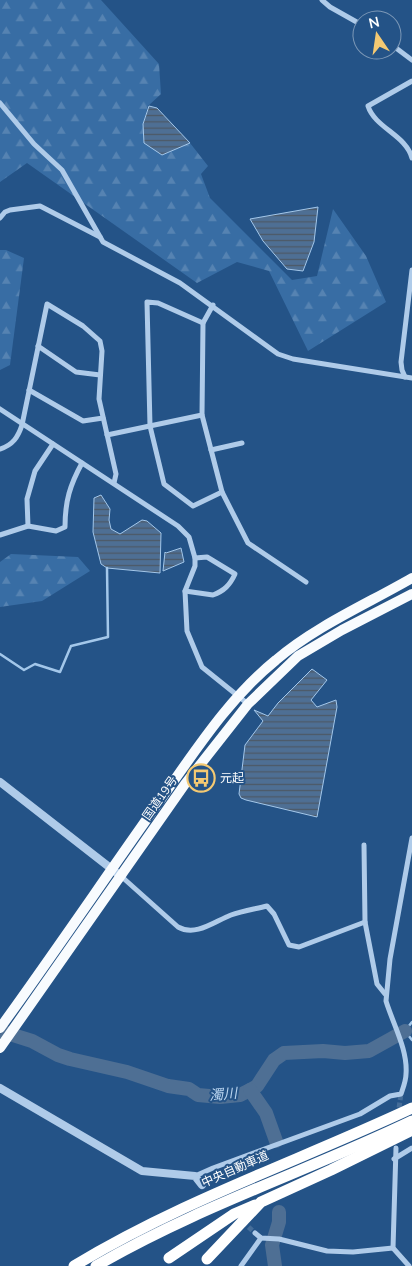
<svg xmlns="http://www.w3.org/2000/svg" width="412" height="1266" font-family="Mulish,'Noto Sans JP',sans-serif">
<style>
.forest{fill:url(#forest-firs)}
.water{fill:url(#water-rules);stroke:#a3c7ea}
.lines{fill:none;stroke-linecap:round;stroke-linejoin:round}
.stream{stroke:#a3c7ea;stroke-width:2.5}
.river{stroke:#4e6f94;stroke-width:14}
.minor-tunnel{stroke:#456d99;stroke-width:5;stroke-dasharray:5 2.5;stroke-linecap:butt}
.minor{stroke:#afcbe9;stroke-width:5}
.tertiary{stroke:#afcbe9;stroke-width:8}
.trunk{stroke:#f8fbfe;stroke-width:10}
.motorway{stroke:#fff;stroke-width:11}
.labels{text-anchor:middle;stroke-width:4;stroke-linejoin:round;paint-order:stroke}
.poi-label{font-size:12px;fill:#fff;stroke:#245387;text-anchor:start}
.street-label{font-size:12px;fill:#fff;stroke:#245387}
.water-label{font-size:14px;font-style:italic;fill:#bad5f0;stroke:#245387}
</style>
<defs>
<pattern id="forest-firs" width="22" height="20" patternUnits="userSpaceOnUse" patternTransform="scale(1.25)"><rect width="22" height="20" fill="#386da4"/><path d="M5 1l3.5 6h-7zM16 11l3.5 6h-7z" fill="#5683b2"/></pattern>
<pattern id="water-rules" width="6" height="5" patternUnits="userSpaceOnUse" patternTransform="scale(1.25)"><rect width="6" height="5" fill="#4e6f94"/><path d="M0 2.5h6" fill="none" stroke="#4d5865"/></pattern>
</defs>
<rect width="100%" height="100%" fill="#245387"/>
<g class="forest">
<polygon points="0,0 101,0 159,64 161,94 148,106 143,124 162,155 190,143 208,166 201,174 210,198 292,280 317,276 333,209 366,256 386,302 308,351 269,271 237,262 197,283 27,163 0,182"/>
<polygon points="0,250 6,250 24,258 10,365 0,370"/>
<polygon points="11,554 78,557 90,571 42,601 0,607 0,562"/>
</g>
<g class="water">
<polygon points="149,106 157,108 190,143 162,155 144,143 143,124"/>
<polygon points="318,207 314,242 303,271 287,269 263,241 250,219"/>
<polygon points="101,495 110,509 109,520 111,529 120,534 142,520 147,521 161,533 160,573 107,568 101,564 93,532 94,498"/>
<polygon points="181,548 184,562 163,571 165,552 166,553"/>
<polygon points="312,669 327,680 311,700 317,707 336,700 337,707 317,817 246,800 241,798 239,794 245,745 263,721 254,710 268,716 278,703"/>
</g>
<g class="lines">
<g class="stream">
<polyline points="0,654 24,670 35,664 60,672 71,646 108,637 107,568"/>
<polyline points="412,1022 405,1031 412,1040"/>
</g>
<g class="river">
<polyline points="0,1031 32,1041 58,1055 70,1059 127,1072 168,1086 189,1089 198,1095 220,1097 240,1095 250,1090 257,1086 274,1060 284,1053 323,1051 345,1053 369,1051 405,1031"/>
<polyline points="250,1090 266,1113 276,1141"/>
<polyline points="275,1266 272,1245 279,1222 279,1212"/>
</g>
<g class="minor-tunnel">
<polyline points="398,1115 401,1094"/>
<polyline points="243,1222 255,1233"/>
</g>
<g class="minor">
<polyline points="322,0 330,7 362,25"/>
<polyline points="392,45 412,60"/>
<path d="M412,81L368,106C375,128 406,135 412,158"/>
<polyline points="0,103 34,144 62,170 103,242 180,283 278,354 293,359 412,378"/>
<polyline points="0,218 5,212 10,210 40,206 100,237"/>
<polyline points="38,346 76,372 100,375"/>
<polyline points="405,377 402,370 401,362 412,270"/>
<polyline points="29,390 83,421 103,418"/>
<polyline points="0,409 178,526 189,537 195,558 195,566 185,591 187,631 202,667 248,704"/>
<polyline points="202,415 222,492 193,506 164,484 150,426 147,302 158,303 203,323"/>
<polyline points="107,435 202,415 203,323 213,305"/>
<path d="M0,449C13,445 18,437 22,425L47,304L83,326L100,341L102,351L99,399L116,474L114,483"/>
<polyline points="211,450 242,443"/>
<polyline points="222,492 248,543 306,582"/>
<polyline points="28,526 27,499 35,471 53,444"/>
<path d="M0,535L28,526L56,531L65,527C65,501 70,485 82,463"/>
<path d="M185,591L213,595C224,591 230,585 235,574L207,557L195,558"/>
<polyline points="364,845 365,922 377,984 385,994"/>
<path d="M122,877L178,927C196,937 215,921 231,915C242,911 255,909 267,906L274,914L289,945L299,947L365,922"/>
<polyline points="396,1148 393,1248 409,1266"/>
<polyline points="394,1159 412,1148"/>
<path d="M195,1176L213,1168L360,1114L390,1096L401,1094C403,1088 406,1081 406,1074C408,1050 393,1024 386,1001L390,959L412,838"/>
<polyline points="255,1233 261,1238 279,1239 327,1251 353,1252 393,1248"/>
<polyline points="241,1266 261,1238"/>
</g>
<g class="tertiary">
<polyline points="0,782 122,877"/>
<polyline points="0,1088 142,1171 195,1176 202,1185"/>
</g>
<g class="trunk">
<path d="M0,1028C55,952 107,875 161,799C196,750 229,698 276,660C316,626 367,604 412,578"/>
<polyline points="0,1048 185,784 248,704 298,656 342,630 412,594"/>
</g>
<g class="motorway">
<polyline points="169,1258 234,1214 255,1205"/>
<polyline points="207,1259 261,1202 331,1170 412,1130"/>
<path d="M74,1266C181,1201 299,1161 412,1108"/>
<path d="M96,1266C197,1207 308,1171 412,1121"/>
</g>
</g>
<defs>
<g id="bus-ring" transform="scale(1.4375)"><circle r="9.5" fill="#245387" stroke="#f4c972" stroke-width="1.5"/><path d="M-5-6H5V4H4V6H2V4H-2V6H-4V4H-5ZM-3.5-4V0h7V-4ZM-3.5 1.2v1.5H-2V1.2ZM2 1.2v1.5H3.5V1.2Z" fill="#f4c972"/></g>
</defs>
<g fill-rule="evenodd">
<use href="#bus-ring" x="201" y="778"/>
</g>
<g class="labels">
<g class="poi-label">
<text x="220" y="782">元起</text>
</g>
<g class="street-label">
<text transform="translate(160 798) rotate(-55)" y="4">国道19号</text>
<text transform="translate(235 1169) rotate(-24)" y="4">中央自動車道</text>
</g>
<g class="water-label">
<text transform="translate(223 1094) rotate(-5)" y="5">濁川</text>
</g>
</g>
<g transform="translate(377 35) rotate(347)"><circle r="24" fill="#245387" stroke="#7c98b7"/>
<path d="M0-4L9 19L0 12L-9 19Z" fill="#f4c972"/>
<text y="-8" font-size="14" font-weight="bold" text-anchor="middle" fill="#ffffff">N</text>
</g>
</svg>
